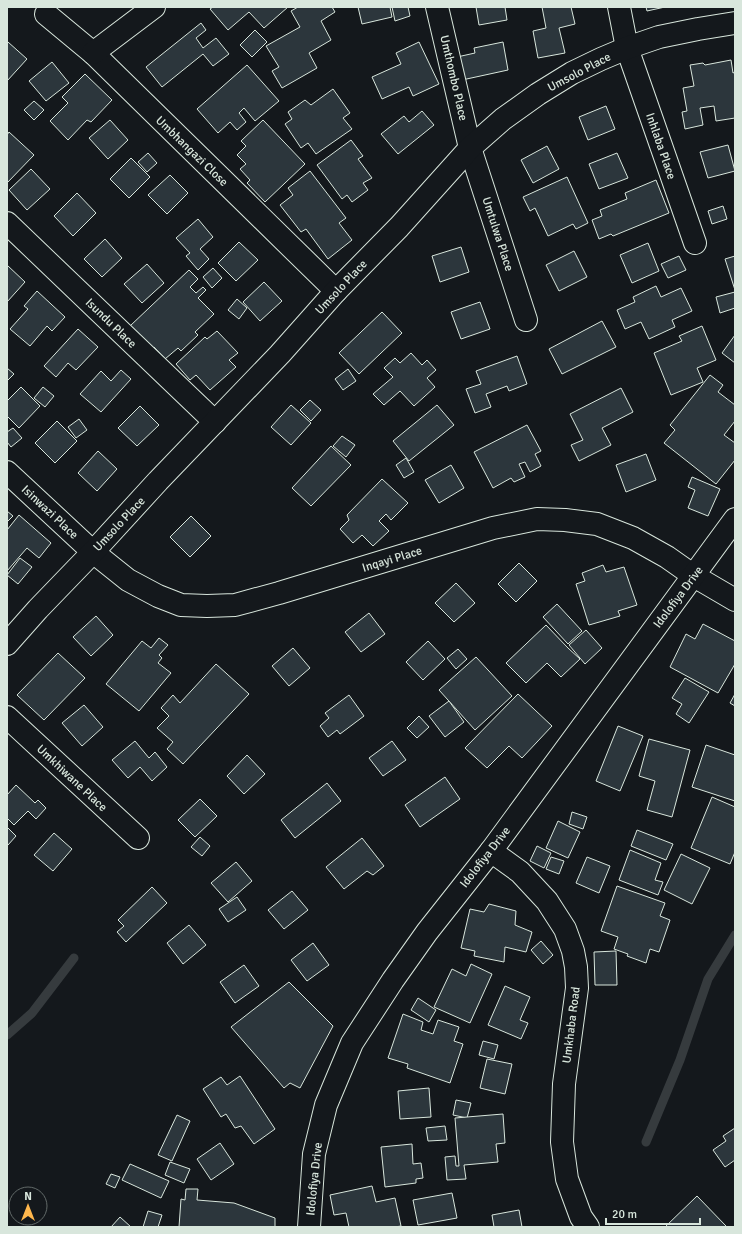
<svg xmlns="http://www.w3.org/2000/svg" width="742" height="1234" font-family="Signika,sans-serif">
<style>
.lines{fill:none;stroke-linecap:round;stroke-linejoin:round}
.stream{stroke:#363b3e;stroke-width:9}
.building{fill:#2c363c;stroke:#d8e6dc}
.minor-casing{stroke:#d8e6dc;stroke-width:24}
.minor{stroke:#14181c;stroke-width:22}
.labels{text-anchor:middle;stroke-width:3;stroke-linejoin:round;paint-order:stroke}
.street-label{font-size:12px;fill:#d8e6dc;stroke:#14181c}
</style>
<rect width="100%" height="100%" fill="#14181c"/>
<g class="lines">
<g class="stream">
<polyline points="7,1035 32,1013 74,958"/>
<polyline points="646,1142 680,1060 708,979 735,935"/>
</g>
</g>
<g class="building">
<polygon points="213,7 288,7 264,28 249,12 228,30 210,9"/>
<polygon points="298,7 332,7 335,12 321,21 331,40 309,53 317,68 282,88 272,71 279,67 266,46 300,27 291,11"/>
<polygon points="358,7 390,7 392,17 362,24"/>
<polygon points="392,7 408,7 410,16 395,21"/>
<polygon points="476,7 505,7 507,20 479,25"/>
<polygon points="542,7 571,7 575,24 559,28 565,53 538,58 533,31 546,28"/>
<polygon points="646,7 665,7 647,11"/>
<polygon points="201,23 206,30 196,38 203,48 216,38 229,54 213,66 203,54 162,87 146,67"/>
<polygon points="255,30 267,42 252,57 240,45"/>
<polygon points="8,42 27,59 7,81 7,43"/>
<polygon points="419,42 439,84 413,96 409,87 382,99 372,77 401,64 396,53"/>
<polygon points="503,42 508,70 462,80 457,57 475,53 474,48"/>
<polygon points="731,60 733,73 735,72 735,118 716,121 714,106 700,108 703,125 685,129 682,112 687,111 683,88 694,86 690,65 703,63 705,65"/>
<polygon points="52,62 69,83 46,101 29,81"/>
<polygon points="247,65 279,101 255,121 244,108 239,113 246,122 237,130 230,122 218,133 197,109"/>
<polygon points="85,74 112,100 91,122 87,120 68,140 50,121 68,103 62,97"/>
<polygon points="333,89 350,113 343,118 352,129 316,154 308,143 301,148 285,124 292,119 288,112 305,100 311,105"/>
<polygon points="34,101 44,110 34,120 24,110"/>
<polygon points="606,106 615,129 588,140 579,117"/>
<polygon points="422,111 434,125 398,154 381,134 404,116 409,122"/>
<polygon points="110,120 128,140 108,159 89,138"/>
<polygon points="263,120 305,164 265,202 247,183 250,180 240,169 246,164 237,155 246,146 241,141"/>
<polygon points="9,132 34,155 7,183 7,135"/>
<polygon points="351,140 363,156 358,159 372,178 363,183 368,190 352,202 347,195 342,199 317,165"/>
<polygon points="728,145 735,171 708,178 700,152"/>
<polygon points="547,146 559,169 533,183 521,160"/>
<polygon points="148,153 157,163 147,172 138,162"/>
<polygon points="617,153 628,178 599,189 589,164"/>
<polygon points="131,158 150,177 129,198 110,179"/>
<polygon points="31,169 50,189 27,210 9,190"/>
<polygon points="310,171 346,218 339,223 352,240 328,259 306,229 301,232 280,205 293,195 288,188"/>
<polygon points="170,175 188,193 167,214 148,195"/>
<polygon points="567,177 588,223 576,229 573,224 548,236 535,208 530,211 523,197"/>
<polygon points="656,180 669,213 613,236 611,234 599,239 592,220 602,216 600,210 627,199 625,193"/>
<polygon points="77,193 96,213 73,236 54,216"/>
<polygon points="723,206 727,219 712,224 708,211"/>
<polygon points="198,219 213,237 200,249 209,259 198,270 186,256 190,253 176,238"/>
<polygon points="105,239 122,258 102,277 84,259"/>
<polygon points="239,242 258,260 236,281 218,263"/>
<polygon points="648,243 659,271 632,283 620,255"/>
<polygon points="461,247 469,272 440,282 432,256"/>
<polygon points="574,251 587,277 559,291 546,265"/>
<polygon points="679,256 686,270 668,278 661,264"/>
<polygon points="735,256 735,290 725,259"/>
<polygon points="147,264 164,283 142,303 124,284"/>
<polygon points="7,265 25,282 7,302"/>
<polygon points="213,268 222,278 212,288 203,277"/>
<polygon points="189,270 198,279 190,287 196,293 203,287 206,290 198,298 214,314 195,332 198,335 181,351 178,348 165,359 154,347 152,349 130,326"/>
<polygon points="264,282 282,301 260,321 243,302"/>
<polygon points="656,286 661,297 681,288 692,311 672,320 675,327 649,339 641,322 625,329 617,310 635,302 633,297"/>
<polygon points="37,291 65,317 52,331 47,326 30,346 10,329 28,309 24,306"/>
<polygon points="735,292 735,308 720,313 716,297"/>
<polygon points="237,299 247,308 239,319 228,310"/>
<polygon points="480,302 490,329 461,339 451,312"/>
<polygon points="382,312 402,333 359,374 339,353"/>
<polygon points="602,321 616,347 562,374 549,349"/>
<polygon points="702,326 716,360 697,368 703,382 671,395 654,353 682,341 679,336"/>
<polygon points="78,329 98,347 76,370 68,363 56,377 44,366"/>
<polygon points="217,331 238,353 229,360 236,367 210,390 196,375 190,380 176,364 205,337 207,339"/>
<polygon points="735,335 735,363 722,353"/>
<polygon points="411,353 422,365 427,360 436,370 427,378 435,387 414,406 400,391 384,405 373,394 393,377 384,368 395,358 400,363"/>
<polygon points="517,356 527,384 509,391 507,386 486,394 491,407 475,413 466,389 481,384 476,371"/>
<polygon points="7,368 14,374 7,381"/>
<polygon points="348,369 356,381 343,390 335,379"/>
<polygon points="121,370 131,379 101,412 80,394 101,371 111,381"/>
<polygon points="710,375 723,385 718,392 735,405 735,421 724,435 735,443 735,460 716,484 664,443 675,430 670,425"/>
<polygon points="21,387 40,406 19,428 7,416 7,401"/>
<polygon points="43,387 54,396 45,407 34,398"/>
<polygon points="621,388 633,412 602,428 611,445 579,461 571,445 583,440 570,414"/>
<polygon points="310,400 321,410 311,421 300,410"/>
<polygon points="291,405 311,423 291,445 271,427"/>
<polygon points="437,405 454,425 409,461 393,441"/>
<polygon points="140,406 159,425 137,446 118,428"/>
<polygon points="79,419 87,430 76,438 68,427"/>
<polygon points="57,421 77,441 55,463 35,443"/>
<polygon points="527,425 541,451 535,454 541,466 530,472 525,462 519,464 525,477 514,482 511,478 493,488 474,452"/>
<polygon points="13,428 22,438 11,447 7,442 7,432"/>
<polygon points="342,436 355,445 346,457 333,446"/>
<polygon points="331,446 351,465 311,506 292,488"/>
<polygon points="98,451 117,469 97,491 78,473"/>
<polygon points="646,454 656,480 626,492 616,465"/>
<polygon points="406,458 414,472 404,478 396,465"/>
<polygon points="451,465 464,488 439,503 425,480"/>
<polygon points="692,477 720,489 708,516 688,508 695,490 688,487"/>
<polygon points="382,479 408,503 391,520 386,514 379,521 389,531 373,546 362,535 353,543 340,529 349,520 347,515"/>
<polygon points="7,511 13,516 7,522"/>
<polygon points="19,515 51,543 39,558 27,548 7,571 7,530"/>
<polygon points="191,516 211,536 190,557 170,537"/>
<polygon points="20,558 32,567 18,584 7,575"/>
<polygon points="519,563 537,581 516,602 498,584"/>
<polygon points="603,565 606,572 624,567 637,605 618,611 620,616 589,625 576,584 585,581 582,573"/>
<polygon points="456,583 475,603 454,622 435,603"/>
<polygon points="557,604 582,631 568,644 543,617"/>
<polygon points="369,613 385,634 361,652 345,632"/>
<polygon points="96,616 113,635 91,656 73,637"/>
<polygon points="703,624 735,641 735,664 718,693 670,667 686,634 695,639"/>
<polygon points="546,625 568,648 580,659 561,677 547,663 526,683 506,663"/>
<polygon points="586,630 602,648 585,664 569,645"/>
<polygon points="159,638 168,645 159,655 162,658 158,663 171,673 139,711 106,684 142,641 151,648"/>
<polygon points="428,641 445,659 423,680 406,662"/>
<polygon points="293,648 310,668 289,686 272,666"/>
<polygon points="458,649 467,659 456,669 447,658"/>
<polygon points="58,653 85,678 44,720 17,695"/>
<polygon points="476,657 512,696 475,730 439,690"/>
<polygon points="216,664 249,694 183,764 167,749 173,742 157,728 169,716 161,708 173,695 180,703"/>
<polygon points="685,678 709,692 689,723 676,714 682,704 672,698"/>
<polygon points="518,694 552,726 522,758 509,746 487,768 465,748"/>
<polygon points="735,694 735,706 730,703"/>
<polygon points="349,695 364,716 340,734 337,730 328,737 320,726 329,718 325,713"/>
<polygon points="449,701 464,722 445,737 429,716"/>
<polygon points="84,705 103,727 82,746 62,723"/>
<polygon points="419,716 429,727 417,738 407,728"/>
<polygon points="618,726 643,736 620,791 596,781"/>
<polygon points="649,739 690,750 672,817 647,810 655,781 639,776"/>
<polygon points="135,741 149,758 155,752 167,767 152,781 140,767 128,778 112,760"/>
<polygon points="392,741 406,760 383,776 369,758"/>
<polygon points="706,745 735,755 735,801 692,787"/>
<polygon points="247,755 265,774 244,794 227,776"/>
<polygon points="445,777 460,799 420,827 405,805"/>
<polygon points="327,783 341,801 295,838 281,820"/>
<polygon points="16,785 35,803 38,800 46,808 36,819 28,811 14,825 7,818 7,795"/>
<polygon points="712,797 735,807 735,852 730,864 691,848"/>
<polygon points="200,799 217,816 195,837 178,820"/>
<polygon points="572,812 587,817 583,829 569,824"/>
<polygon points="558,821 580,832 568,858 546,848"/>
<polygon points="7,827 16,836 8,845 7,844"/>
<polygon points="637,830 673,844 666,860 631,846"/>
<polygon points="54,833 72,849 53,871 34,855"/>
<polygon points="200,837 210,846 202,856 191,847"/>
<polygon points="362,838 384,866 373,875 367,871 344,889 326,867"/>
<polygon points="537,846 551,853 544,868 530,861"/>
<polygon points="630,850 661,863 655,880 663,882 658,895 619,880"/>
<polygon points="681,854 710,868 692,904 664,890"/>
<polygon points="551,857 564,861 559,874 546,869"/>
<polygon points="587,857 610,866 599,893 576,883"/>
<polygon points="236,862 252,881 228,902 211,883"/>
<polygon points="617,886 665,903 660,916 670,920 659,952 650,949 646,963 627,956 628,954 614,949 618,937 601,931"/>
<polygon points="152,887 167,903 126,942 117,932 124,926 118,920"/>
<polygon points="292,891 308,910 284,929 268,910"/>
<polygon points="237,897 246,910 228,922 219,909"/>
<polygon points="489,904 516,911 515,925 532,932 526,952 505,947 504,962 474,956 475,951 461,948 470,909 484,912"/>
<polygon points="189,925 206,945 183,964 167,943"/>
<polygon points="541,941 553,955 543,964 531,950"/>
<polygon points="313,943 329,965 307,981 291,960"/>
<polygon points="616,951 617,985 595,985 594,952"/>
<polygon points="471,964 492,974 470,1023 434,1007 452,969 466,976"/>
<polygon points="244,965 259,986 235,1003 220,982"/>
<polygon points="289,982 333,1026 300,1088 290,1083 284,1088 231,1027"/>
<polygon points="505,986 530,997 520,1020 528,1023 521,1039 488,1025"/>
<polygon points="418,998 436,1010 429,1022 411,1010"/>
<polygon points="403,1014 423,1022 421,1030 433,1034 438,1020 459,1027 454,1041 463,1044 450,1083 407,1068 408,1064 388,1058"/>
<polygon points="483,1041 498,1045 494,1059 479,1055"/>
<polygon points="487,1059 512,1064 505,1094 480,1088"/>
<polygon points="240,1076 275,1129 254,1144 241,1126 235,1128 226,1114 221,1117 203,1089 221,1077 227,1085"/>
<polygon points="429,1088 431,1117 400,1119 398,1091"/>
<polygon points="456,1100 471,1103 467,1118 453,1115"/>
<polygon points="503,1114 505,1143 496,1144 498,1162 464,1165 466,1179 447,1180 445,1157 455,1156 456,1166 459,1166 455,1118"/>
<polygon points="177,1115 190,1121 172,1161 158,1155"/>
<polygon points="445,1126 447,1140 428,1141 426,1128"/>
<polygon points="735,1128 735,1160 725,1167 713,1150 726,1141 723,1136"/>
<polygon points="220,1143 234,1164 211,1180 197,1159"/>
<polygon points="412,1144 413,1164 421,1163 423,1178 416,1179 416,1183 385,1187 381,1147"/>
<polygon points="170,1162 190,1169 184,1183 165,1175"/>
<polygon points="130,1164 169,1181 161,1198 122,1180"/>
<polygon points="111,1174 120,1177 115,1188 106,1184"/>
<polygon points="372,1186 376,1202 395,1198 401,1226 395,1227 349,1227 346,1213 334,1215 330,1195"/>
<polygon points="186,1189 198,1189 197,1200 234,1203 275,1218 275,1227 179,1227 181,1199 185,1200"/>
<polygon points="452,1193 457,1218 418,1225 413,1200"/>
<polygon points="697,1196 726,1226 725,1227 665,1227"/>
<polygon points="519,1210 522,1227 494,1227 492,1215"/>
<polygon points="148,1211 162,1215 158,1227 143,1227"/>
<polygon points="120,1217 131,1227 111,1227"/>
</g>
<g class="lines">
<g class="minor-casing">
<g id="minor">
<polyline points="437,7 470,148 526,320"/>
<polyline points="619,7 627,48 695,243"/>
<polyline points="46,14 93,53 336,291"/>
<polyline points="93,53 154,7"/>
<polyline points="7,223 215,422"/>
<polyline points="7,472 93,552 128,580 158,596 181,605 207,606 235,605 279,593 493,528 537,519 565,520 597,524 633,538 667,557 694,576 735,600"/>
<polyline points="7,644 38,609 93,552 158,481 280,354 336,291 399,227 470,148 503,119 538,94 572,73 601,59 627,48 659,37 698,29 735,23"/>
<polyline points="7,717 138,838"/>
<polyline points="491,851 520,872 547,901 565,929 573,951 576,967 577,988 564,1084 562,1142 567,1179 581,1217 588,1227"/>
<polyline points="309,1227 314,1154 326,1105 352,1043 393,980 427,932 491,851 735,519"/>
</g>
</g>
<use href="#minor" class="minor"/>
</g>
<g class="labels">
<g class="street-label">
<text transform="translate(579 72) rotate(-28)" y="4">Umsolo Place</text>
<text transform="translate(454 78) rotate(77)" y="4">Umthombo Place</text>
<text transform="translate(661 146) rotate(71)" y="4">Inhlaba Place</text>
<text transform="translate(192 151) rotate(44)" y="4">Umbhangazi Close</text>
<text transform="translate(498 234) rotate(72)" y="4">Umtulwa Place</text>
<text transform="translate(341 287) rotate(-47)" y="4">Umsolo Place</text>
<text transform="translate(111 323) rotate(44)" y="4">Isundu Place</text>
<text transform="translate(50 512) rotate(43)" y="4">Isinwazi Place</text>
<text transform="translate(119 524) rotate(-47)" y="4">Umsolo Place</text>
<text transform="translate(392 559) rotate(-17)" y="4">Inqayi Place</text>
<text transform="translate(678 597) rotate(-53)" y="4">Idolofiya Drive</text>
<text transform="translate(72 778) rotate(43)" y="4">Umkhiwane Place</text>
<text transform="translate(485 857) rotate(-52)" y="4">Idolofiya Drive</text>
<text transform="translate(571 1025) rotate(-83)" y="4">Umkhaba Road</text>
<text transform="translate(314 1179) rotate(-84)" y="4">Idolofiya Drive</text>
</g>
</g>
<rect width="742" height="1234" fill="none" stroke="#d8e6dc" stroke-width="16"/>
<g transform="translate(28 1206)"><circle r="19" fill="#14181c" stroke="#626a69"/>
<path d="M0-3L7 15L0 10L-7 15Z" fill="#ffb74d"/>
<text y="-6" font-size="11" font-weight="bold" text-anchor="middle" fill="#d8e6dc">N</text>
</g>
<path d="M606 1218v6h94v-6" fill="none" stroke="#d8e6dc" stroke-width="2"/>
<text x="612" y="1218" font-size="12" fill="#d8e6dc" stroke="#14181c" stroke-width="3" paint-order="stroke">20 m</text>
</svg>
